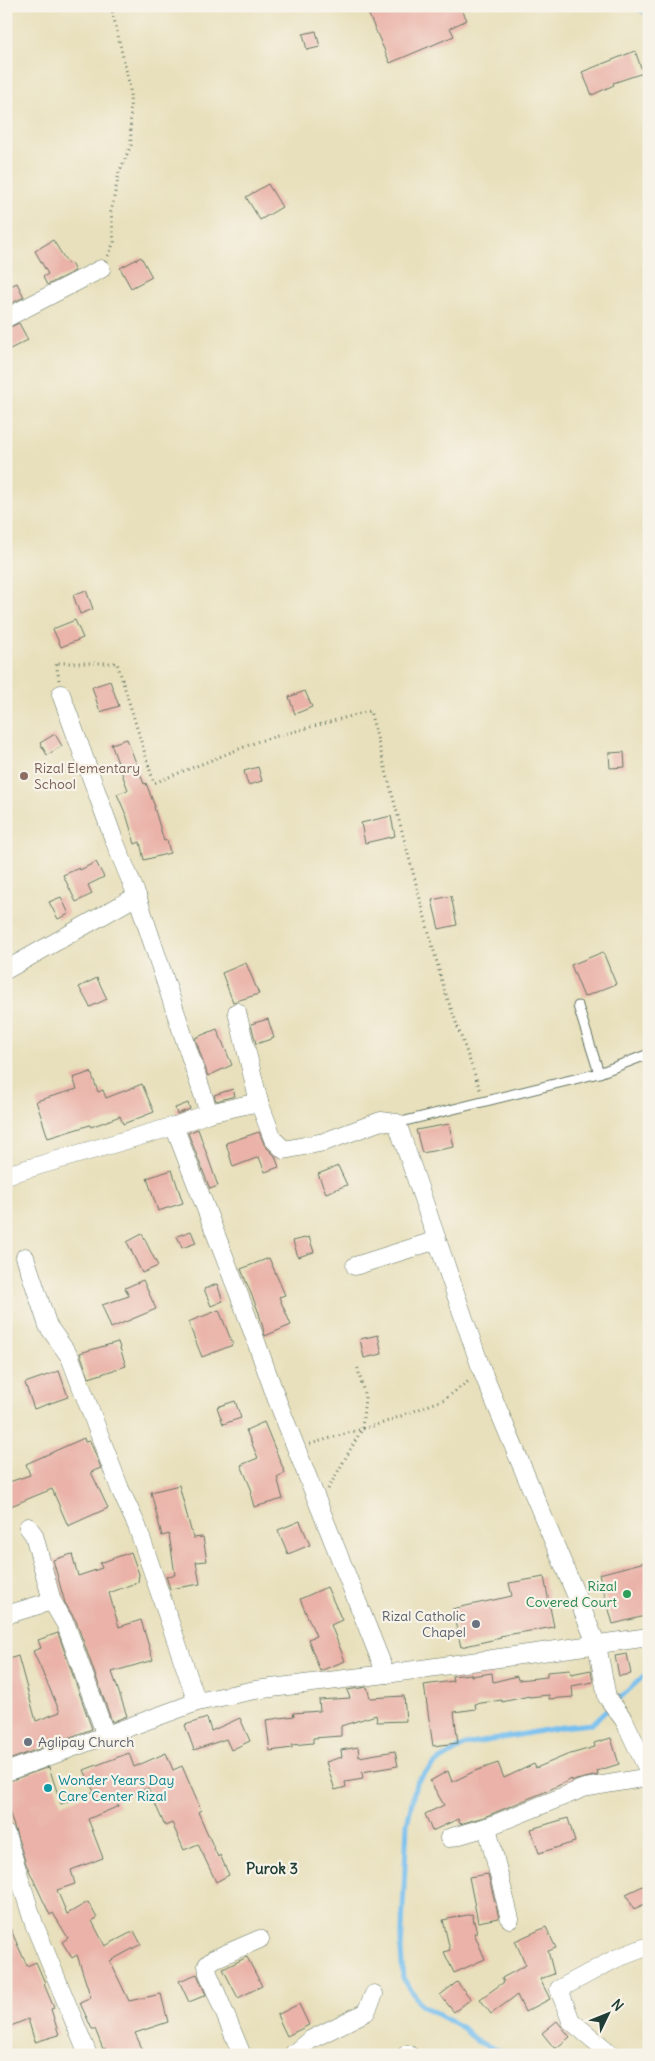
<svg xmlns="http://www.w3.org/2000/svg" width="655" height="2061" font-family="Delius,sans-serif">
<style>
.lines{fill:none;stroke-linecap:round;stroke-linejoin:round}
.stream{stroke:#76bfef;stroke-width:5}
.building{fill:#eab2a8}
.lane-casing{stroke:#657664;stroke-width:11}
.street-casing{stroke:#657664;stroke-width:19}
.path{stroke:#657664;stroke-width:3;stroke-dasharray:1 4;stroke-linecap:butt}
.lane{stroke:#fff;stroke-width:9}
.street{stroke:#fff;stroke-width:18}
.education-dot{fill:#8d6e63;stroke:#f7f3e8;stroke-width:2}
.leisure-dot{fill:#2e9e5b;stroke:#f7f3e8;stroke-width:2}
.worship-dot{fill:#6b7280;stroke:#f7f3e8;stroke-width:2}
.culture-dot{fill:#0f9aa8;stroke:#f7f3e8;stroke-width:2}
.labels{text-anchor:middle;stroke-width:4.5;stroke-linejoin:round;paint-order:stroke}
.education-label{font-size:14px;fill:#785e54;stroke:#f7f3e8;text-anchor:start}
.leisure-label{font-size:14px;fill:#27864d;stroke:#f7f3e8;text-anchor:end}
.worship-label{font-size:14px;fill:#5b616d;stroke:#f7f3e8;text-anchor:end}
.culture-label{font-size:14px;fill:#0d838f;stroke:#f7f3e8;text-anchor:start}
.neighbourhood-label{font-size:15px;font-weight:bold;fill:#1f3d34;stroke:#f7f3e8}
</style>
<rect width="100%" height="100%" fill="#f7f3e8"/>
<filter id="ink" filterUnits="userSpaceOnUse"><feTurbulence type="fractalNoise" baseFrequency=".02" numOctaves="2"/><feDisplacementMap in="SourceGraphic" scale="10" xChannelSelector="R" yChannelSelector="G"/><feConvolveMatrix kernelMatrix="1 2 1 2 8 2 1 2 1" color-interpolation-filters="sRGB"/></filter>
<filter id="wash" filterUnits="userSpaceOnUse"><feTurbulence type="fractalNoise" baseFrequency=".0096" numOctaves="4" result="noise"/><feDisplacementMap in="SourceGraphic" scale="20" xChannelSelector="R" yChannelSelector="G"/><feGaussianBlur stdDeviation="1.12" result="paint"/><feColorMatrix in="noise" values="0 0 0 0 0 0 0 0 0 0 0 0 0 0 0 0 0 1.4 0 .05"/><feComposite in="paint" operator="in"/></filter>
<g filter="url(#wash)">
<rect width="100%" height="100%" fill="#e8e0bc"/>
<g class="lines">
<g class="stream">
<polyline points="633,6 649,14"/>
<polyline points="521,2055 498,2050 476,2041 463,2028 421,2005 403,1978 401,1951 407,1824 416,1783 434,1764 465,1745 562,1727 592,1724 649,1671"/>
</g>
</g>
<g id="blocks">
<g class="building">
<polygon points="365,6 460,6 467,20 450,28 454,36 390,63"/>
<polygon points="316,31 320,47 307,50 303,34"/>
<polygon points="635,51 643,73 613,83 614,85 592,95 582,72"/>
<polygon points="268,184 282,207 260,220 246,197"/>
<polygon points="53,240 68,264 71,263 75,271 47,285 43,277 48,274 35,251"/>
<polygon points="141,257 152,277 131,288 120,268"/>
<polygon points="17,283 24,297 6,306 6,288"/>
<polygon points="19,323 28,340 6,351 6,329"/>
<polygon points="86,590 93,609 80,614 73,595"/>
<polygon points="75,620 83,638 61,647 53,629"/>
<polygon points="110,681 119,706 100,712 92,687"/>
<polygon points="305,691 312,707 295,714 289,697"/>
<polygon points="55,734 62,746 47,755 40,743"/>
<polygon points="127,739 144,784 146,783 155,807 154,807 164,841 167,840 170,853 144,860 140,842 135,844 127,817 117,794 128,790 111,744"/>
<polygon points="624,752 625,767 610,768 609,753"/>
<polygon points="258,767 262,781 248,785 244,771"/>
<polygon points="391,816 395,836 365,843 361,823"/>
<polygon points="96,862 104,877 88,885 92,894 76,902 63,875 79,868 80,870"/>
<polygon points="451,896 457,925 439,929 432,900"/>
<polygon points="61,897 69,914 58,919 49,902"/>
<polygon points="603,952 616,984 584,997 571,965"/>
<polygon points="246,963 259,994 233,1002 222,973"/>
<polygon points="97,978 107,999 90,1007 79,987"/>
<polygon points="268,1019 274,1038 256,1044 251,1024"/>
<polygon points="217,1029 232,1065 208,1076 195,1038"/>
<polygon points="91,1072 98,1092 103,1090 106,1098 142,1084 154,1112 123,1124 120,1116 91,1127 90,1125 48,1138 36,1101 77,1089 73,1078"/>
<polygon points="233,1089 235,1096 216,1101 214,1095"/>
<polygon points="188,1103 190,1109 177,1114 175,1108"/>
<polygon points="449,1124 454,1147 422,1153 416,1130"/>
<polygon points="198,1129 218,1186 210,1189 188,1133"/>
<polygon points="259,1132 265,1146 275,1156 279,1167 265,1172 259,1157 233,1167 226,1143"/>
<polygon points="338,1166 347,1185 326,1193 318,1174"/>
<polygon points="172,1170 183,1203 158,1211 147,1178"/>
<polygon points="191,1231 196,1243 182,1248 177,1236"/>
<polygon points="142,1234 158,1266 142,1273 127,1242"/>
<polygon points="309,1237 314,1252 298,1257 293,1241"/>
<polygon points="269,1258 285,1295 279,1297 291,1325 265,1336 259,1313 241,1269"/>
<polygon points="143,1280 156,1309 111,1328 102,1305 129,1296 125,1288"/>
<polygon points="217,1284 223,1301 211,1306 204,1289"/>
<polygon points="219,1310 233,1345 202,1357 188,1322"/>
<polygon points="378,1335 382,1354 364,1358 360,1339"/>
<polygon points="118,1342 126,1366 89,1378 80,1353"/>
<polygon points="59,1371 68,1397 34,1409 25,1383"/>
<polygon points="235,1401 241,1418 223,1424 217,1407"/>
<polygon points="264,1422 285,1473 277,1477 283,1499 254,1507 250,1492 252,1491 241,1465 258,1458 246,1430"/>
<polygon points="84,1438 85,1442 90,1441 101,1468 91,1472 108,1508 68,1526 52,1489 6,1508 6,1483 30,1475 26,1464"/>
<polygon points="179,1485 193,1538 203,1537 207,1561 196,1562 200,1584 170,1589 166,1576 175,1575 169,1534 162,1536 151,1492"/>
<polygon points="300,1521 310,1545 288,1554 278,1530"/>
<polygon points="131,1552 139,1574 138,1582 109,1593 119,1627 141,1620 153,1660 112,1672 127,1716 112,1722 76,1621 65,1603 53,1560 72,1554 78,1576 102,1568 100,1563"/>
<polygon points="649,1561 649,1615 613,1624 599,1574"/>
<polygon points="544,1577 554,1627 500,1636 501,1638 461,1647 452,1609 512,1596 509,1583"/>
<polygon points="327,1587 342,1620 331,1625 345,1661 320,1671 308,1639 316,1636 300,1599"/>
<polygon points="58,1633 92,1729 6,1761 6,1660 18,1656 36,1721 60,1712 33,1651 41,1648 38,1640"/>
<polygon points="627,1654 631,1674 619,1676 615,1656"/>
<polygon points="570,1670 571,1674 591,1670 593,1682 572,1686 573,1697 549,1699 549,1695 529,1697 529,1696 502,1702 502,1700 475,1704 476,1709 454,1712 458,1743 433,1746 424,1685 453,1681 452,1676 471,1674 471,1676 492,1673 493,1682 517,1676 518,1680 547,1677 547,1672"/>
<polygon points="367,1687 370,1698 404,1696 406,1721 377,1722 376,1715 341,1726 341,1736 313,1738 313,1743 292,1745 292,1748 270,1751 266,1720 294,1716 293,1713 320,1711 319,1700 350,1698 347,1690"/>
<polygon points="207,1718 211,1731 240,1718 250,1741 231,1750 226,1739 194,1750 185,1725"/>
<polygon points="611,1738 619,1764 597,1771 598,1775 572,1781 572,1779 547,1791 484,1817 460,1824 458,1819 432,1831 425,1814 444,1805 430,1781 448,1771 452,1782 475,1771 498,1763 504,1778 534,1764 536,1768 567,1755 595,1747 594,1743"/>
<polygon points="358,1747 359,1757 395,1751 398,1766 362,1772 363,1779 345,1782 346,1787 335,1790 326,1762 342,1757 341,1750"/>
<polygon points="129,1753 134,1767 166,1753 173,1770 182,1766 201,1810 198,1812 218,1857 220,1855 229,1875 216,1882 198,1844 184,1850 172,1823 165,1826 148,1788 116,1800 119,1806 88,1819 103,1858 71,1870 75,1884 57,1890 67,1914 88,1902 97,1918 92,1921 105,1946 134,1931 141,1944 110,1961 129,2001 161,1994 168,2022 135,2033 145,2055 108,2055 105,2048 103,2049 95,2029 92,2029 80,2003 91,1998 77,1955 72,1958 62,1942 68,1938 53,1913 50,1915 26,1864 6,1802 6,1782 49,1767 61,1804 94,1792 84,1770"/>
<polygon points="568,1818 575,1842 539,1853 531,1829"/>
<polygon points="488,1874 499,1918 478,1922 469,1877"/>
<polygon points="649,1883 649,1902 634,1909 626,1894"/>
<polygon points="472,1914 477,1933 474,1933 485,1959 454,1973 444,1952 450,1950 443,1920"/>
<polygon points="6,1919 27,1966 36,1962 45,1983 44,1984 54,2008 51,2009 59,2035 35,2042 28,2019 6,2028"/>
<polygon points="546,1927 556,1948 548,1951 554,1974 540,1979 550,1999 525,2012 517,1995 491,2014 480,1999 504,1982 502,1978 526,1965 515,1941"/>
<polygon points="247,1957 262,1986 238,1998 223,1969"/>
<polygon points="197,1974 206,1995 189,2002 179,1981"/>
<polygon points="457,1982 471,1999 454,2012 440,1995"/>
<polygon points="299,2004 309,2025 287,2036 277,2015"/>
<polygon points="557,2021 570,2037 555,2049 542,2033"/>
</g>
</g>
</g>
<g filter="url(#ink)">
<use href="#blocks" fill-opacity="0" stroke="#657664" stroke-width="1"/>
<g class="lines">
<g class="lane-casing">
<g id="lane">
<polyline points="578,1006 599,1073"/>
<polyline points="397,1123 599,1073 649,1054"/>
</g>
</g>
<g class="street-casing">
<g id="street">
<polyline points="6,318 101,269"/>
<polyline points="61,694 114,840 137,896 209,1113"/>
<polyline points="6,970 137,896"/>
<polyline points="259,1102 273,1139 284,1150 324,1142 381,1121 397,1123 482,1371 597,1645 607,1697 624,1720 649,1772"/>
<polyline points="174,1126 243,1305 277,1400 386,1674"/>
<polyline points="6,1175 178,1125 209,1113 259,1102 237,1012"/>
<polyline points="25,1257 48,1326 70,1357 120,1489 137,1526 197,1702"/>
<polyline points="355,1266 437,1240"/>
<polyline points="28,1527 34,1535 52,1601 66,1625 106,1736"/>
<polyline points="6,1615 52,1601"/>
<polyline points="6,1772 197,1702 255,1690 386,1674 649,1637"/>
<polyline points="487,1827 510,1919"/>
<polyline points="6,1834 34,1924 88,2055"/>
<polyline points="449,1838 487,1827 584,1788 649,1777"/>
<polyline points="407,2054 409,2055"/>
<polyline points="242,2055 208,1973 207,1965 214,1959 260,1939"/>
<polyline points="292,2055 310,2040 366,2012 374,1994"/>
<polyline points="612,2055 571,2021 559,1989 615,1959 649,1946"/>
</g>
</g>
<g class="path">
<polyline points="108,256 114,242 111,212 119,173 131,145 130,87 111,6"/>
<polyline points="59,680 56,663 117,663 154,783 259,741 370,711 444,989 481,1092"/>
<polyline points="310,1444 383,1423 445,1399 470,1380"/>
<polyline points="328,1489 362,1429 365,1397 357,1365"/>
</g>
<use href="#lane" class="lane"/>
<use href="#street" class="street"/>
</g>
</g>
<circle class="education-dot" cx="24" cy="776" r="5"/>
<circle class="leisure-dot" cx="627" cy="1594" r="5"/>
<g class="worship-dot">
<circle cx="476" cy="1624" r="5"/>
<circle cx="28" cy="1742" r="5"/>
</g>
<circle class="culture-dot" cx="48" cy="1788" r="5"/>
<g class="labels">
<g class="education-label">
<text x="34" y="773">Rizal Elementary<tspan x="34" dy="16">School</tspan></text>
</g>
<g class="leisure-label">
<text x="617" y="1591">Rizal<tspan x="617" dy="16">Covered Court</tspan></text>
</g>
<g class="worship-label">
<text x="466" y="1621">Rizal Catholic<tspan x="466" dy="16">Chapel</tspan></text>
<text x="38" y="1747" text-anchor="start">Aglipay Church</text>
</g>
<g class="culture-label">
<text x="58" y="1785">Wonder Years Day<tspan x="58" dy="16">Care Center Rizal</tspan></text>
</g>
<g class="neighbourhood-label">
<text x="272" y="1874">Purok 3</text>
</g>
</g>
<rect width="655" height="2061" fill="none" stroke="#f7f3e8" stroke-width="25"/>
<g transform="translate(608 2014) rotate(47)" stroke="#f7f3e8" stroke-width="4" paint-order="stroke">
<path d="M0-4L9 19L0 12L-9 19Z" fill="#1f3d34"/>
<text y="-8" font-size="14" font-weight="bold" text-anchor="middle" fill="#1f3d34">N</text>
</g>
</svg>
